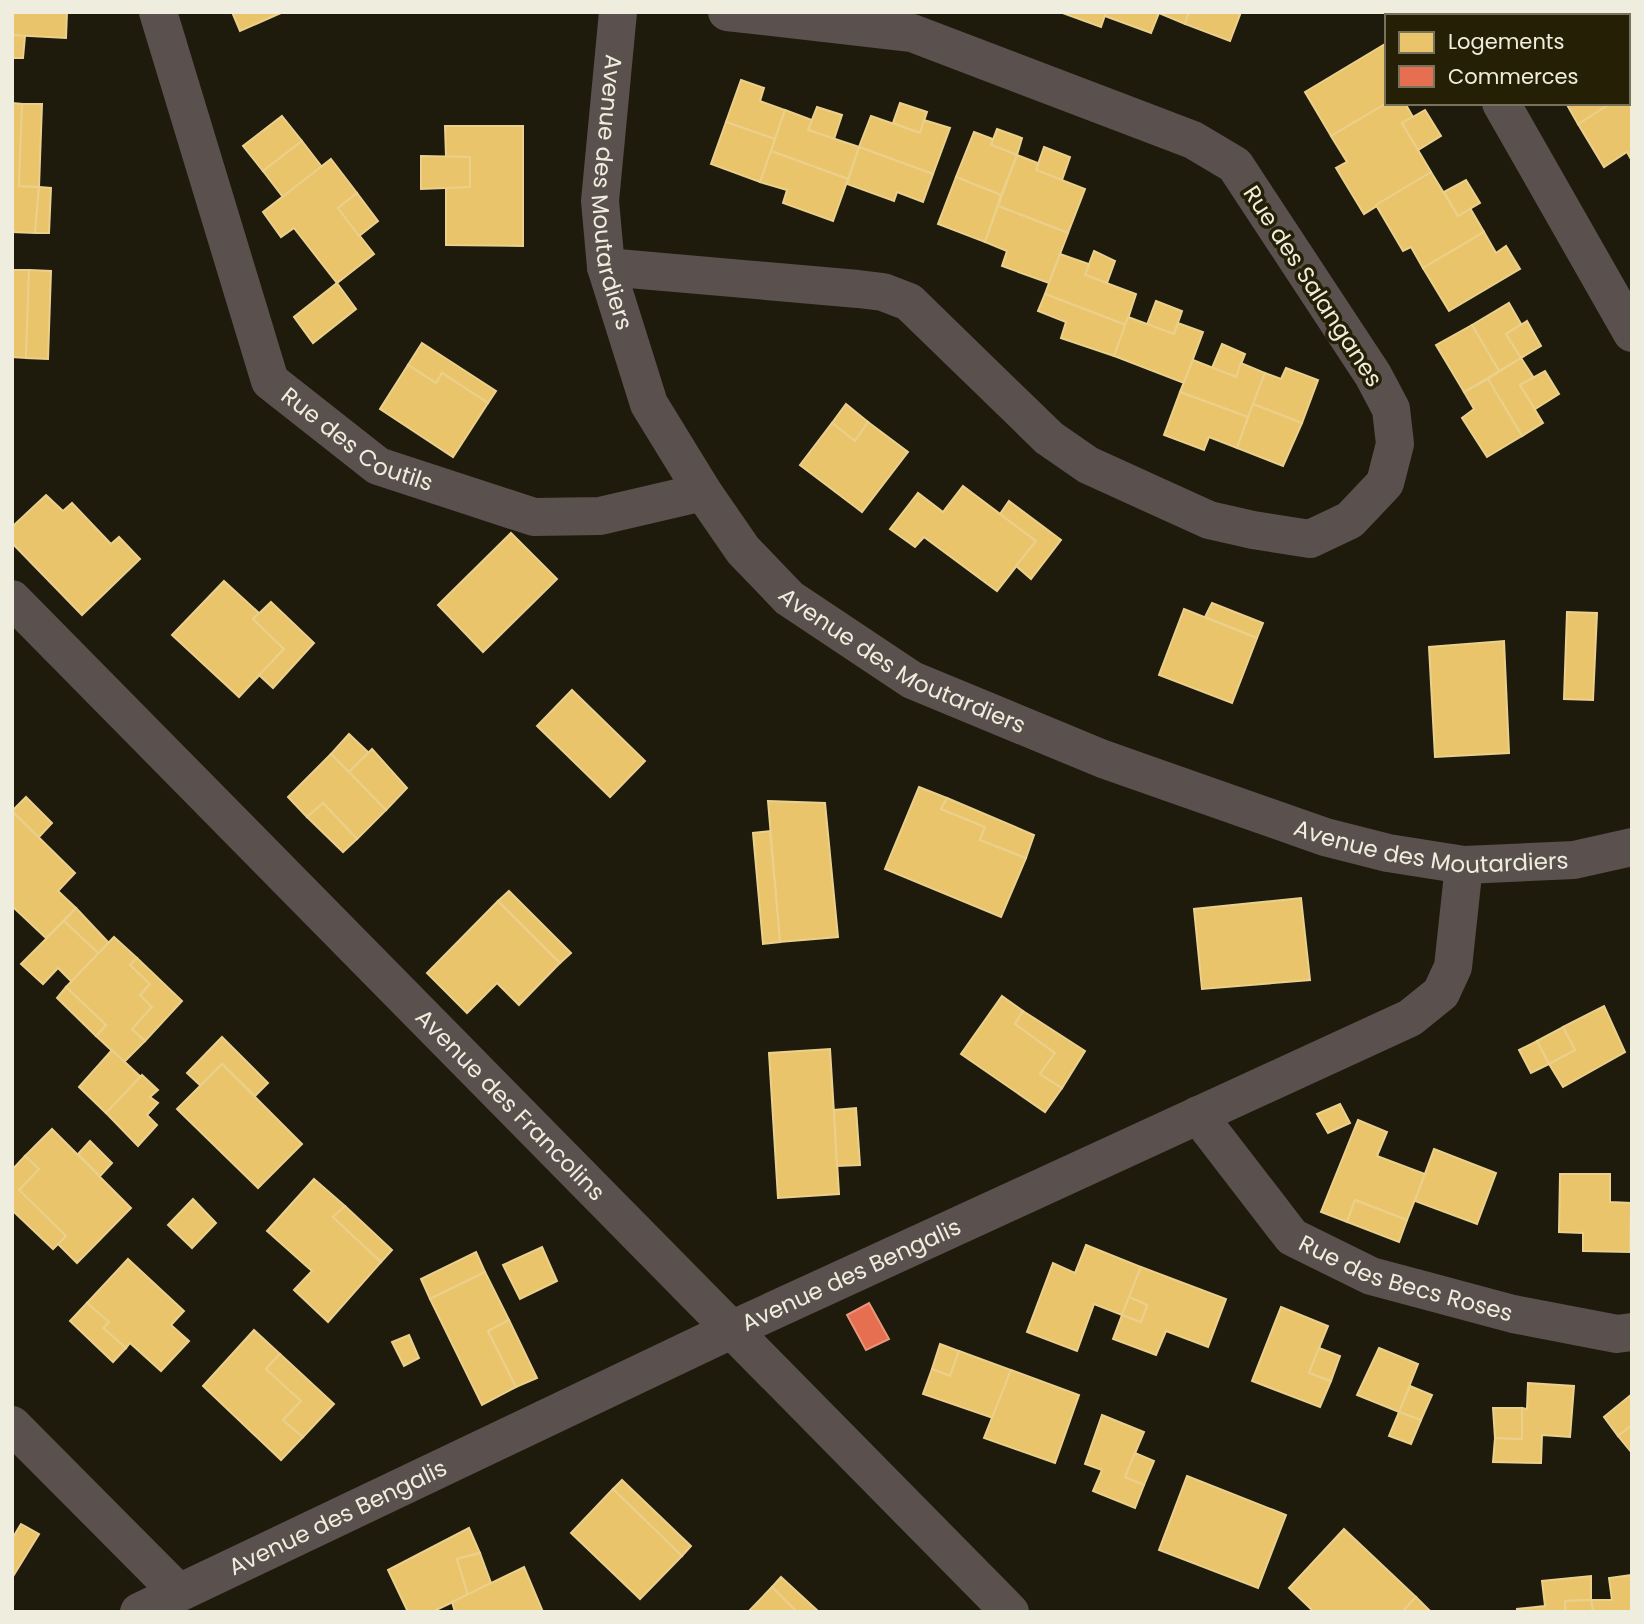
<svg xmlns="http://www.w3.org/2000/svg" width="1644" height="1624" font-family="Poppins,sans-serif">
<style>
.homes{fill:#e9c46a;stroke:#ebd08c;stroke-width:2}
.shops{fill:#e76f51;stroke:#e9957b;stroke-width:2}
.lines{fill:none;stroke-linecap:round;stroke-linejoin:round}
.minor{stroke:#5a504e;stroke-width:38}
.labels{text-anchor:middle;stroke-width:7;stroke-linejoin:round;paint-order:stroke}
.street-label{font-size:23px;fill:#efeddd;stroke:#252005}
</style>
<rect width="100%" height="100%" fill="#1e1b0c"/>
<g class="homes">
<polygon points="12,12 67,12 66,38 12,35"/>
<polygon points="232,12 283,12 240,31"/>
<polygon points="1060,12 1106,12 1101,27"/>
<polygon points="1106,12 1189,12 1185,24 1159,13 1151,33 1105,16"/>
<polygon points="1189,12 1241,12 1230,41 1185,24"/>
<polygon points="1530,12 1582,12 1585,16 1532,16"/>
<polygon points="12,35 25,36 23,58 12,58"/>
<polygon points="1385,44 1387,47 1387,103 1331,136 1305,92"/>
<polygon points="741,80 764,88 760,101 785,110 775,139 726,122"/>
<polygon points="1628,102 1632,108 1632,161 1627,152 1604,167 1578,124 1611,103"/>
<polygon points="12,103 22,104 19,186 39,187 35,233 12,232"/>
<polygon points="900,103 927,112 920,133 893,123"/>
<polygon points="1387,103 1405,103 1413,117 1402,123 1431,172 1364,214 1336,168 1347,162 1331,136"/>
<polygon points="1566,103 1611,103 1578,124"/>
<polygon points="22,104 42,104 39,187 19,186"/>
<polygon points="817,107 842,115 834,139 808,130"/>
<polygon points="785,110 812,120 808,130 859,147 848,179 771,151"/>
<polygon points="1425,110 1441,136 1418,150 1402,123"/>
<polygon points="282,116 302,141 263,171 243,146"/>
<polygon points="871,116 920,133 924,120 950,128 933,174 859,147"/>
<polygon points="726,122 775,139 760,182 711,164"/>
<polygon points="445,126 523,126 523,246 446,245 446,187 470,187 470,157 446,157"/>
<polygon points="997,129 1022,138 1017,155 991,145"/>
<polygon points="974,132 993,139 991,145 1017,155 1001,195 956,177"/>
<polygon points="302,141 322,167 283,197 263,171"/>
<polygon points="859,147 933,174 923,202 897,192 894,201 847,184"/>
<polygon points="1044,147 1070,157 1062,180 1036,170"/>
<polygon points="771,151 848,179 833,221 783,203 787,190 760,182"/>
<polygon points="1017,155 1038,163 1036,170 1085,189 1068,233 998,206"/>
<polygon points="421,156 470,157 470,187 421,189"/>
<polygon points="331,159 357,193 338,208 374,254 337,283 294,228 281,237 263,212"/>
<polygon points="1431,172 1458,216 1470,208 1484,232 1423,268 1411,247 1403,251 1376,205"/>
<polygon points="956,177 1001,195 985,242 938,224"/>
<polygon points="1466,180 1480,203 1458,216 1444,192"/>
<polygon points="39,187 51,188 49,233 35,233"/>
<polygon points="357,193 378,221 359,236 338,208"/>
<polygon points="998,206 1068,233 1049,283 1002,266 1007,251 985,242"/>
<polygon points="1484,232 1496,253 1506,246 1520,269 1449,311 1423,268"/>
<polygon points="1094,251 1115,261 1107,283 1085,275"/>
<polygon points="1060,254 1089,264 1085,275 1136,294 1126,325 1045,294"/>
<polygon points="12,270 29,270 26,358 12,357"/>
<polygon points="29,270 51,271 48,359 26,358"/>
<polygon points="337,283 356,309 313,343 294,317"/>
<polygon points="1045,294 1126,325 1114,356 1061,338 1066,322 1038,311"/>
<polygon points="1156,301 1182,311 1174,334 1147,325"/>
<polygon points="1509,303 1521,324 1506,334 1521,358 1499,371 1472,325"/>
<polygon points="1128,317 1174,334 1178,323 1203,332 1184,383 1114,356"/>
<polygon points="1527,321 1541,346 1521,358 1506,334"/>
<polygon points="1472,325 1499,371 1464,392 1436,345"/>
<polygon points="422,343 496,391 488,403 442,373 436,383 408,365"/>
<polygon points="1222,344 1245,354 1236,377 1212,368"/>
<polygon points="1521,358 1534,378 1520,385 1543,423 1522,436 1488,379"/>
<polygon points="1193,360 1236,377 1241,363 1265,373 1248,417 1180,392"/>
<polygon points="408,365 436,383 442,373 488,403 453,457 380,409"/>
<polygon points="1286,368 1318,380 1302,423 1253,404 1265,373 1281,379"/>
<polygon points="1545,371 1559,394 1535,409 1520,385"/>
<polygon points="1488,379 1522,436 1487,457 1462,418 1474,409 1464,392"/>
<polygon points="1180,392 1248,417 1237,448 1209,437 1204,450 1164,435"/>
<polygon points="846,404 868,422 855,441 832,423"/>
<polygon points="1253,404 1302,423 1283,466 1237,448"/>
<polygon points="868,422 908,452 862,512 800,465 832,423 855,441"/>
<polygon points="963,486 1036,541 997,591 924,537 915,547 890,529 918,493 943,512"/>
<polygon points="46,495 63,511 72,503 111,544 119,537 140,559 82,615 12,543 12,527"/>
<polygon points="1009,501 1061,540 1031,579 1016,566 1036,541 1000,514"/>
<polygon points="511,533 557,579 483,652 438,605"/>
<polygon points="224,581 259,613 253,619 284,649 239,697 172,635"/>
<polygon points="271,602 314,643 273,688 259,675 284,649 253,619"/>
<polygon points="1212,603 1263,623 1257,638 1205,617"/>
<polygon points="1184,609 1257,638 1232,703 1159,675"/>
<polygon points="1567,612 1597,613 1593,700 1564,699"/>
<polygon points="1504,641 1509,753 1435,757 1429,647"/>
<polygon points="572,690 645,761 610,797 537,726"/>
<polygon points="349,734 369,753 349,772 331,754"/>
<polygon points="372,749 407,788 386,810 349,772"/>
<polygon points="331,754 386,810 357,839 323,803 307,817 288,797"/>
<polygon points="919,787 947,798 941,809 985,827 980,840 1026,858 1001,917 885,869"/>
<polygon points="26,797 52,823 38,838 12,811"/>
<polygon points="947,798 1034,835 1026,858 980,840 985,827 941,809"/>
<polygon points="768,801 825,803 838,937 780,942"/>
<polygon points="323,803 357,839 343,852 307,817"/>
<polygon points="12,811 75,873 58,891 76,908 46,938 12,906"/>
<polygon points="770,831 780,942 763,944 753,833"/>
<polygon points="509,891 571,953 560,963 498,901"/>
<polygon points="1301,898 1310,980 1202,989 1194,909"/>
<polygon points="498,901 560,963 519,1005 497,983 467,1013 427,973"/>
<polygon points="76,908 109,943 99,954 64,921"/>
<polygon points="64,921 99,954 72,982 58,968 43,984 21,964"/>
<polygon points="114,937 137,958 130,965 150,984 140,995 152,1007 132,1029 145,1041 124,1062 96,1036 106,1025 66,987"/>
<polygon points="137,958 182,1001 145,1041 132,1029 152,1007 140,995 150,984 130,965"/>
<polygon points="66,987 106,1025 96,1036 57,998"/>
<polygon points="1002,996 1023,1011 1015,1024 1055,1053 1040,1074 1062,1088 1045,1112 961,1054"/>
<polygon points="1604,1006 1625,1052 1563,1087 1549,1064 1575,1050 1563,1027"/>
<polygon points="1023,1011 1085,1051 1062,1088 1040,1074 1055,1053 1015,1024"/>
<polygon points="1563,1027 1575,1050 1549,1064 1537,1041"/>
<polygon points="222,1037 268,1083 255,1096 222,1064 201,1086 187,1073"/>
<polygon points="1537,1041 1549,1064 1531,1073 1519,1050"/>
<polygon points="830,1049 839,1194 778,1198 769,1053"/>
<polygon points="112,1050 141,1077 106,1113 79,1087"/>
<polygon points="222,1064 302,1144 258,1188 177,1109"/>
<polygon points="142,1075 158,1090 150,1097 158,1103 147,1115 157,1125 138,1146 106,1113"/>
<polygon points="1340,1104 1350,1123 1328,1133 1317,1114"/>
<polygon points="856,1108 860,1165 837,1166 834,1110"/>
<polygon points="1358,1120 1387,1132 1377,1156 1425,1174 1407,1220 1355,1200 1347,1222 1321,1212"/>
<polygon points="52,1129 131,1208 77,1263 58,1244 66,1236 19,1190 39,1169 25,1156"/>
<polygon points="90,1141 112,1163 100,1176 78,1154"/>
<polygon points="1434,1149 1496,1173 1477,1224 1415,1201"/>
<polygon points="25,1156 39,1169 19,1190 66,1236 53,1249 12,1210 12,1170"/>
<polygon points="1560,1174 1610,1174 1610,1202 1631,1203 1630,1252 1583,1251 1583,1233 1559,1232"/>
<polygon points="314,1179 345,1206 333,1217 381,1262 328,1322 294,1290 312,1271 267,1231"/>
<polygon points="193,1199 216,1223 192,1248 168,1225"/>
<polygon points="1355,1200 1407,1220 1399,1242 1347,1222"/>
<polygon points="345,1206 392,1250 381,1262 333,1217"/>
<polygon points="1086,1245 1141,1267 1122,1315 1094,1304 1077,1351 1027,1332 1053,1263 1075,1273"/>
<polygon points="542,1247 557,1281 520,1299 503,1265"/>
<polygon points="476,1252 485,1272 430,1299 421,1279"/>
<polygon points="128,1259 184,1311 171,1325 189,1341 161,1371 130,1343 126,1348 103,1328 109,1322 87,1303"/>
<polygon points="1141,1267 1226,1299 1208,1347 1166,1331 1156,1355 1113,1339 1122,1315 1141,1322 1147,1305 1129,1297"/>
<polygon points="485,1272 509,1320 488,1331 516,1387 482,1405 430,1299"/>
<polygon points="1129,1297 1147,1305 1141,1322 1122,1315"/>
<polygon points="87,1303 109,1322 103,1328 126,1348 113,1362 70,1321"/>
<polygon points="1281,1307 1328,1326 1309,1373 1331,1381 1320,1407 1252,1381"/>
<polygon points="509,1320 537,1378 516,1387 488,1331"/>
<polygon points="254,1330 280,1354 266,1369 301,1401 283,1420 303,1437 281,1460 203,1386"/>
<polygon points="409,1335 419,1358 404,1366 392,1342"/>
<polygon points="940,1344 959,1351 950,1376 932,1369"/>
<polygon points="1319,1348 1340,1356 1331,1381 1309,1373"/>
<polygon points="1379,1348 1418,1364 1399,1412 1357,1395"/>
<polygon points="959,1351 1011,1370 993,1418 923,1394 932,1369 950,1376"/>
<polygon points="280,1354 334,1404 303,1437 283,1420 301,1401 266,1369"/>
<polygon points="1011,1370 1079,1395 1055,1463 984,1438"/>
<polygon points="1528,1383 1574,1386 1570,1437 1542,1435 1541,1463 1493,1462 1495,1438 1522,1439 1522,1408 1527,1409"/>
<polygon points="1410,1386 1432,1395 1421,1420 1399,1412"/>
<polygon points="1632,1394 1632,1425 1618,1436 1604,1417"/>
<polygon points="1493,1408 1522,1408 1522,1439 1495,1438"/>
<polygon points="1399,1412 1421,1420 1411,1444 1389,1436"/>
<polygon points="1102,1415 1144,1432 1125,1477 1144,1485 1135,1508 1093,1491 1102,1470 1085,1464"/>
<polygon points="1632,1425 1632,1453 1618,1436"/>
<polygon points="1135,1453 1154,1461 1144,1485 1125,1477"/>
<polygon points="1187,1476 1286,1515 1258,1588 1159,1550"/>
<polygon points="622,1480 691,1546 682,1556 613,1489"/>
<polygon points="613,1489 682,1556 640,1599 571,1533"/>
<polygon points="21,1524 39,1534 12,1578 12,1539"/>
<polygon points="469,1528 480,1553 457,1559 468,1595 432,1612 408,1612 388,1570"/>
<polygon points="1344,1529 1416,1597 1402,1612 1314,1612 1289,1588"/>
<polygon points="480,1553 491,1583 468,1595 457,1559"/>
<polygon points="524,1567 543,1612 455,1612 452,1602"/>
<polygon points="1632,1575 1632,1612 1593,1612 1591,1600 1612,1600 1609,1578"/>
<polygon points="1591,1576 1591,1600 1565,1601 1566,1612 1517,1612 1517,1609 1545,1606 1542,1581"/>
<polygon points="781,1577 819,1612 797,1612 772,1587"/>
<polygon points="772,1587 797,1612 748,1612"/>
<polygon points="1416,1597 1431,1612 1402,1612"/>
<polygon points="1591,1600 1593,1612 1566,1612 1565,1601"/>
</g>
<polygon class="shops" points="869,1303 889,1339 866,1350 847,1315"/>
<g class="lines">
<g class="minor">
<path id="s1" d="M158,12L270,381L378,466L534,517L600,516L703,492"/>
<path id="s2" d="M618,12L600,201L606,267L649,404L703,492L743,550L789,598L912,680L1103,759L1325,837L1388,853L1464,865L1574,860L1632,847"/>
<polyline points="1452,16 1454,12"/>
<polyline points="1501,103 1632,333"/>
<polyline points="606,267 858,289 883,292 909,302 1049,438 1088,465 1209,520 1253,530 1310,539 1350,520 1385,483 1395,444 1391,409 1373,375 1235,165 1193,140 912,33 727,12"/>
<path id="s3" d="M12,599L1010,1612"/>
<path id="s4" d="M1198,1115L1292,1237L1371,1276L1513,1314L1617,1334L1632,1332"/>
<polyline points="12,1425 178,1592"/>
<path id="s5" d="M139,1612L731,1330L1410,1018L1441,993L1453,967L1464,865"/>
</g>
</g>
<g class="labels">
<g class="street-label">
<text dy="8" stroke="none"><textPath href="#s2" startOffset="182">Avenue des Moutardiers</textPath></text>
<text transform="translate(1313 286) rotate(57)" y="8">Rue des Salanganes</text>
<text dy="8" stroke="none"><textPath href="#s1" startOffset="492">Rue des Coutils</textPath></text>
<text dy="8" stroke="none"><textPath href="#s2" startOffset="770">Avenue des Moutardiers</textPath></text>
<text dy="8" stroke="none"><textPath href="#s2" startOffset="1337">Avenue des Moutardiers</textPath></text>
<text dy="8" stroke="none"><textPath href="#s3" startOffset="710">Avenue des Francolins</textPath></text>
<text dy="8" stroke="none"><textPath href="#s5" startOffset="788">Avenue des Bengalis</textPath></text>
<text dy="8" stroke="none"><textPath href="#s4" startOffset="276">Rue des Becs Roses</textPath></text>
<text dy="8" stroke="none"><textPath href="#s5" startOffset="220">Avenue des Bengalis</textPath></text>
</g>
</g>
<rect width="1644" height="1624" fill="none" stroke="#efeddd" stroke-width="28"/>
<rect x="1385" y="14" width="245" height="91" fill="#252005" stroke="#76725b" stroke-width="2"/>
<rect x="1399" y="32" width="35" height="21" fill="#e9c46a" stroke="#76725b" stroke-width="2"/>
<text x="1448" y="49" font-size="21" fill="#efeddd">Logements</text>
<rect x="1399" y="66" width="35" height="21" fill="#e76f51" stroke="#76725b" stroke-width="2"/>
<text x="1448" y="84" font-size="21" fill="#efeddd">Commerces</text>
</svg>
